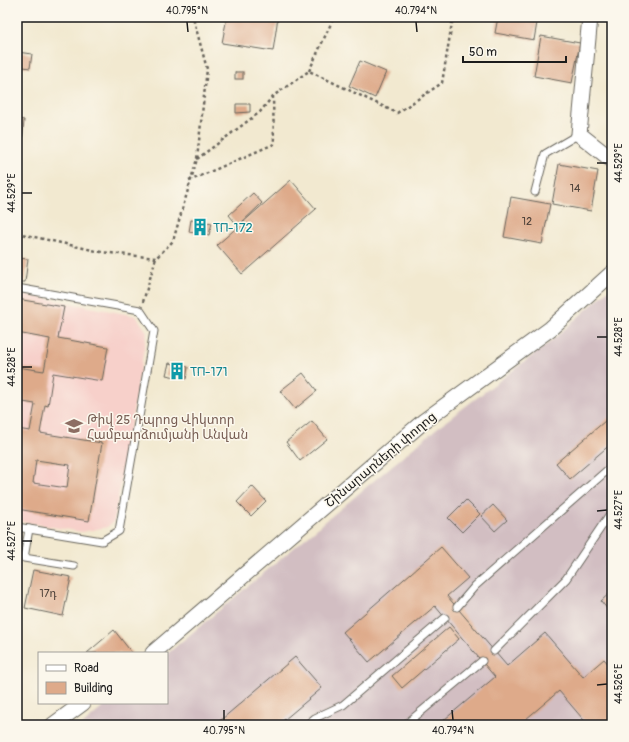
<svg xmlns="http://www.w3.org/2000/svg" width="629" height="742" font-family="Pangolin,'Noto Sans Armenian',sans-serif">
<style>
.built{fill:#f7d0ca}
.industrial{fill:#d2bec2}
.building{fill:#deaa8a;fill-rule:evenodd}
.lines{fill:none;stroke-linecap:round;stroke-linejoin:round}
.lane-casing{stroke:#67645b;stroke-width:9}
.street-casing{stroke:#67645b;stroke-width:17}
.path{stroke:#67645b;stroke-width:2.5;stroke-dasharray:3 3;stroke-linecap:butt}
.lane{stroke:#fff;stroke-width:7}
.street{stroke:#fff;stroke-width:15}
.ticks{fill:none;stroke:#1c1c1c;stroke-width:1.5}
.labels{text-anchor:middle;stroke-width:3;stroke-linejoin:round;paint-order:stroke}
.number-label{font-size:11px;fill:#4c4038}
.culture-label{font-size:13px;fill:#0d838f;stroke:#fbf7ec;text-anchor:start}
.education-label{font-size:13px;fill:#785e54;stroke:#fbf7ec;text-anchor:start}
.street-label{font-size:13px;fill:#1c1c1c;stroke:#fbf7ec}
.neatline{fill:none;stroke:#1c1c1c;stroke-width:1.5}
.ticks-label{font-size:10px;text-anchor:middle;fill:#1c1c1c}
</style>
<rect width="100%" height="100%" fill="#fbf7ec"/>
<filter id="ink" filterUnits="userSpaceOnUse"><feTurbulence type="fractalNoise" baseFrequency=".025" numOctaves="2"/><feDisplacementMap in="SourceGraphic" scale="8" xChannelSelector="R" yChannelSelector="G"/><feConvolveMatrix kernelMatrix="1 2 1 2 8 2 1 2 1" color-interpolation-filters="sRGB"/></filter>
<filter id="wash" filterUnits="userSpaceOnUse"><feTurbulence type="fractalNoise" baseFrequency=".012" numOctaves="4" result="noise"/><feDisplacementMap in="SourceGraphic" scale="16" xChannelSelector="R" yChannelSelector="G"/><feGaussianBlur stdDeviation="0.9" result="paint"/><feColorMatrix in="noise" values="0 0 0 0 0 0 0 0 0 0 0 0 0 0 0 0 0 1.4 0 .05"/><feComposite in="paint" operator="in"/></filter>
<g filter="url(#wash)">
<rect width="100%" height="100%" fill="#f2e9d0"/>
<polygon class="built" points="17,293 136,316 147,332 114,521 107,527 82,532 17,521"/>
<polygon class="industrial" points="612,287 612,725 82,725 108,703 167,703 167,654 437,428 549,343"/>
<g id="blocks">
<g class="building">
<polygon points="227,17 278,17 273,51 222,43"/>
<polygon points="498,17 538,17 534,40 495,33"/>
<polygon points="541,36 580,43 572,83 534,76"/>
<polygon points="17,52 32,54 30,68 17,66"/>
<polygon points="360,61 386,72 375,98 349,86"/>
<rect x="235" y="72" width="8" height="7"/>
<polygon points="236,104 250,104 250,112 236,113"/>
<polygon points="611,108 612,108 612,132 608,131"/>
<polygon points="17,119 24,120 22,142 17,141"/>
<polygon points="559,164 598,171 591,211 552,204"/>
<polygon points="291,180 316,209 242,274 217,245"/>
<polygon points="253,193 262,203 238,226 229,215"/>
<polygon points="511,197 550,204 542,244 504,237"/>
<polygon points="191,220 212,223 209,235 189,232"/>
<polygon points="17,258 28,259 25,282 17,282"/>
<path d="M17,299L64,307L58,338L108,347L102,381L53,373L48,406L45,405L40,433L102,443L89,521L17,509V429L30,431L35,404L17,401V367L44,371L50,339L17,333ZM36,460L70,465L67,488L33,483Z"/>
<polygon points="169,363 188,367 186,379 166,375"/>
<polygon points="303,373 317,391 295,409 280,391"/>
<polygon points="612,415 612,443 570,479 556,463"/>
<polygon points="312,421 327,439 300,461 286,442"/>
<polygon points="252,486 266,501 251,516 237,502"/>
<polygon points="466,500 480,514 462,532 448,518"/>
<polygon points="493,505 507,520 495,531 481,516"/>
<polygon points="441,547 468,578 447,596 507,666 545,633 583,677 604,659 612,668 612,707 611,708 612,725 588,725 559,691 519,725 438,725 495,677 435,606 369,662 343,632"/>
<polygon points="33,570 71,577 63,616 25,608"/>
<polygon points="612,591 612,615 601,601"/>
<polygon points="449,627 459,639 402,688 392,676"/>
<polygon points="114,630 132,653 87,653"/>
<polygon points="295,657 322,688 278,725 215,725"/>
</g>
</g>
</g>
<g filter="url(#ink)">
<use href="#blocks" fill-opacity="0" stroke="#67645b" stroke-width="1"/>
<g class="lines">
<g class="lane-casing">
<g id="lane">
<polyline points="535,192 545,154 579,134"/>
<polyline points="17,288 140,310 154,331 119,531 102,541 29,529"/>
<polyline points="17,527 29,529 24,558 74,566"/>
<polyline points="457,607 475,586 612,466"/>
<polyline points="494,651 566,579 612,511"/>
<polyline points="307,725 315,718 343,705 445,618"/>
<polyline points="405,725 482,661"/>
</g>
</g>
<g class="street-casing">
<g id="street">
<polyline points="590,17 579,134 612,160"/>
<polyline points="153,653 424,421 550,329 612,273"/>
<polyline points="53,725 83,703"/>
</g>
</g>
<g class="path">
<polyline points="309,71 334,17"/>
<polyline points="197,159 260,112 273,96"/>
<polyline points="189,181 274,144 273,96 309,71 397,113 442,83 453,17"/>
<polyline points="17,233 101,252 156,258"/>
<polyline points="143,302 156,258 173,241 197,159 207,69 193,17"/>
</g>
<use href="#lane" class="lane"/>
<use href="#street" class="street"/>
</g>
</g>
<path class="ticks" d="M187,22L188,32M416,22L417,32M597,163H607M22,193H32M597,337H607M22,367H32M597,511L607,510M22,541H32M597,685L607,684M224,710V720M452,710L453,720"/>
<defs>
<g id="building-bare" transform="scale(1.38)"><path d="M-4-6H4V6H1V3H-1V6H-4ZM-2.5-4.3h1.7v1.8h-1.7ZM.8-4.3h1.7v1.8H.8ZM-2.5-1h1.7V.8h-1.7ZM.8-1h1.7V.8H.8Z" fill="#0f9aa8" stroke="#fbf7ec" stroke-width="2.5" paint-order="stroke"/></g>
<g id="school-bare" transform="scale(1.38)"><path d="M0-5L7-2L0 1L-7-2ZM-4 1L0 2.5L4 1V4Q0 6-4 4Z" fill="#8d6e63" stroke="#fbf7ec" stroke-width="2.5" paint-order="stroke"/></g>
</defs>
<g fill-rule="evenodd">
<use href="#building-bare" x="200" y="227"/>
<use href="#building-bare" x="177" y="371"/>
<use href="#school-bare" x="74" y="426"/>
</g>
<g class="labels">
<g class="number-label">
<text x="575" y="192">14</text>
<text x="527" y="225">12</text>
<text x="48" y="597">17դ</text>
</g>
<g class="culture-label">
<text x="213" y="232">ТП-172</text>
<text x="190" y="376">ТП-171</text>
</g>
<g class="education-label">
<text x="87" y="424">Թիվ 25 Դպրոց Վիկտոր<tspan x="87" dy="15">Համբարձումյանի Անվան</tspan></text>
</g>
<g class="street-label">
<text transform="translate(380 459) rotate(-40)" y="5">Շինարարների փողոց</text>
</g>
</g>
<rect width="629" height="742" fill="none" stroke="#fbf7ec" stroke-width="44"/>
<rect x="38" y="652" width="130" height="52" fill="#fbf7ec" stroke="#a29f99"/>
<rect x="46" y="665" width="20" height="6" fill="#ffffff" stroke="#a29f99"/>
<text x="74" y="672" font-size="12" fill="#1c1c1c">Road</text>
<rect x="46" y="682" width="20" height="12" fill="#deaa8a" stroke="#a29f99"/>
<text x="74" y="692" font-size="12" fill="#1c1c1c">Building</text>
<path d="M463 56v6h103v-6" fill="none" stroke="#1c1c1c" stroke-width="2"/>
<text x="469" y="56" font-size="12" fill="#1c1c1c" stroke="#fbf7ec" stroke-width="3" paint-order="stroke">50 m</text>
<rect x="22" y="22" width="585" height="698" class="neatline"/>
<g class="ticks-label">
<text x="187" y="14">40.795°N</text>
<text x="416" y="14">40.794°N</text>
<text transform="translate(618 163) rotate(-90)" y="4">44.529°E</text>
<text transform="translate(11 193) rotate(-90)" y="4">44.529°E</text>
<text transform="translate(618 337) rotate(-90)" y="4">44.528°E</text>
<text transform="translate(11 367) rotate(-90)" y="4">44.528°E</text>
<text transform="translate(618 510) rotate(-90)" y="4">44.527°E</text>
<text transform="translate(11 541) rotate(-90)" y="4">44.527°E</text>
<text transform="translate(618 684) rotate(-90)" y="4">44.526°E</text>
<text x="224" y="734">40.795°N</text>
<text x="453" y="734">40.794°N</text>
</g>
</svg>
